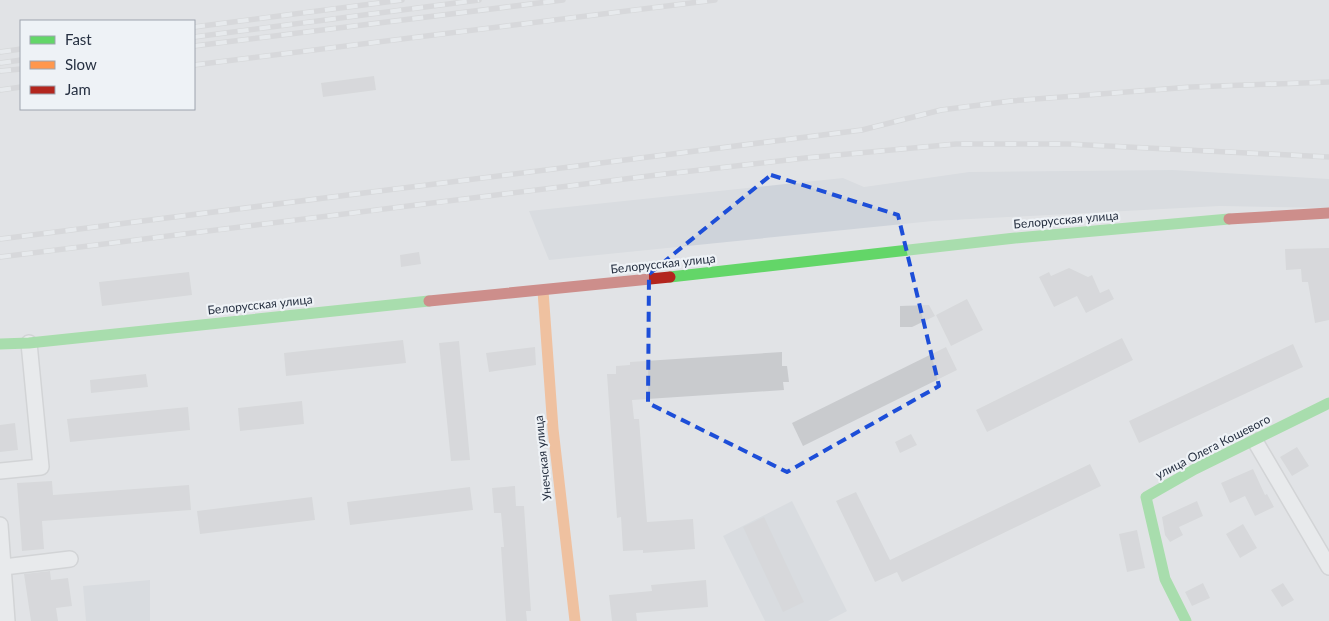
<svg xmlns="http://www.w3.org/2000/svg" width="1329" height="621" font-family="Lato,sans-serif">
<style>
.built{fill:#ced3da}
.building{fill:#c9cbce}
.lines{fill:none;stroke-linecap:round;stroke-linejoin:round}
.street-casing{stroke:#bfc1c4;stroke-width:18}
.street{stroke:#f0f1f3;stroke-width:15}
.fast{stroke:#63d668;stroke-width:11}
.slow{stroke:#ff974d;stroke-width:11}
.jam{stroke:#b3261e;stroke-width:11}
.rail-casing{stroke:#c9cbce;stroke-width:5.5}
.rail{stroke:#eef2f6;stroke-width:4;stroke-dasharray:11;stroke-linecap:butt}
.marked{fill:none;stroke:#1d4ed8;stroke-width:4;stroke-dasharray:10 6;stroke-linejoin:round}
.labels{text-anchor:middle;stroke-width:4.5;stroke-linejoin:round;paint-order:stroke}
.street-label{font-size:12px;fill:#263041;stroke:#eef2f6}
</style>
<rect width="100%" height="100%" fill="#e1e3e6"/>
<g class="built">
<polygon points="1173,170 1329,179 1329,208 1220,206 933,221 549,260 529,211 843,178 864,187 969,172"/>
<polygon points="792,501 847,611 828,621 765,621 723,536"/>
<polygon points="150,580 150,621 86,621 83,586"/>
</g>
<g class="building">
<polygon points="374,76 376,90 323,97 321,83"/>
<polygon points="1329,248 1329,320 1315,323 1308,282 1302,282 1301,269 1286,270 1285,249"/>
<polygon points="419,252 421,264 401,267 400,255"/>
<polygon points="1069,268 1088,277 1092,275 1100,293 1109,289 1114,299 1086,313 1077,296 1054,307 1039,277 1049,272 1051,276"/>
<polygon points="189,272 192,295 102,306 99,282"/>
<polygon points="967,299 983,330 951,346 936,315"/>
<polygon points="929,305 935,316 912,327 900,327 900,306"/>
<polygon points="1122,338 1133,360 987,432 976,410"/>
<polygon points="403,340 406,363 286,376 284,353"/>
<polygon points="459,341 470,460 451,461 439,343"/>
<polygon points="1293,344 1303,367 1139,443 1129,421"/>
<polygon points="535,347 536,365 489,372 486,353"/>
<polygon points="946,347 957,370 803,446 792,423"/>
<polygon points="782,352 782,366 787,366 789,382 783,382 784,390 632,400 634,419 639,419 647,522 693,519 695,549 643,553 643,550 623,551 621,517 617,518 607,374 616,374 616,366 630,365 630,362"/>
<polygon points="146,374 148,387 91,393 90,380"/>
<polygon points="302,401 304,424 240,431 238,408"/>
<polygon points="188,407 190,430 70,442 67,419"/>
<polygon points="15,423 18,450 0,452 0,425"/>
<polygon points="911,434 917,445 900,453 895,442"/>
<polygon points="1297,447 1309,466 1292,476 1280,457"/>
<polygon points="1090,464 1101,486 902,582 897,572 875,582 836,501 856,492 890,560"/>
<polygon points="1253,469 1265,495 1267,494 1274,507 1255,516 1245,496 1230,503 1221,483"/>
<polygon points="52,481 53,495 189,485 191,510 42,521 44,549 22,551 17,483"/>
<polygon points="515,486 516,506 524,506 531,611 526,611 527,621 506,621 501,547 504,547 501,513 494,513 492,488"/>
<polygon points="470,487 473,510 350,525 347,502"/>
<polygon points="312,497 315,520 200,534 197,511"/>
<polygon points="1197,501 1203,516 1179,527 1183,535 1170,542 1165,535 1162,517"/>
<polygon points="764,517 804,602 783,612 743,527"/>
<polygon points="1243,524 1257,548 1240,558 1226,534"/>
<polygon points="1137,530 1145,568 1127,572 1119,534"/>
<polygon points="50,571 51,580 68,578 72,606 56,608 58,621 31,621 24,574"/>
<polygon points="706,580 708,607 636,613 637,621 612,621 609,595 652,591 651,585"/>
<polygon points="1203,583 1210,598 1192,606 1185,592"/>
<polygon points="1283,583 1294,600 1282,607 1271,590"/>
</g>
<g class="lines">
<g class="street-casing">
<g id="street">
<polyline points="1255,441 1329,567"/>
<polyline points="0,471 41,467 29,343"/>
<polyline points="0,525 7,621"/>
<polyline points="4,567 70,559"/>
</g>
</g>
<use href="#street" class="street"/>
<g class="fast">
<polyline points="670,277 1015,238 1229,219"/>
<polyline points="0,344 29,343 429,301"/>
<polyline points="1186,621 1165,579 1146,497 1195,469 1329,403"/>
</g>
<polyline class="slow" points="543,291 553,429 575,621"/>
<g class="jam">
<polyline points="1229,219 1329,213"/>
<polyline points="429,301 670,277"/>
</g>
<g class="rail-casing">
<g id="rail">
<polyline points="194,27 402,0"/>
<polyline points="194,37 479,0"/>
<polyline points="194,46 563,0"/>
<polyline points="0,52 21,49"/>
<polyline points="0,63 21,60"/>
<polyline points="194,65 715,0"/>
<polyline points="0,71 21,69"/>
<polyline points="0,90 21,87"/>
<polyline points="0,239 862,130 941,110 1011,101 1191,87 1329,82"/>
<polyline points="0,257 665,174 805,158 956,144 1068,144 1329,157"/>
</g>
</g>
<use href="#rail" class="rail"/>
</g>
<path d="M0 0H1329V621H0ZM771,175L898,215L939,386L787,472L648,403L649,274Z" fill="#e1e3e6" fill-opacity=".55" fill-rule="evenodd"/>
<path class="marked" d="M771,175L898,215L939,386L787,472L648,403L649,274Z"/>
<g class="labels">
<g class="street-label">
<text transform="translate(1066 220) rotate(-5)" y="4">Белорусская улица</text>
<text transform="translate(663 264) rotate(-6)" y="4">Белорусская улица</text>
<text transform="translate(260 305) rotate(-6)" y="4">Белорусская улица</text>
<text transform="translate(1213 447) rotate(-27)" y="4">улица Олега Кошевого</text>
<text transform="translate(543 458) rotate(-96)" y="4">Унечская улица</text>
</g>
</g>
<rect x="20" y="20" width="175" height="90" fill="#eef2f6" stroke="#9ea4ae"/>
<rect x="30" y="36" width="25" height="8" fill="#63d668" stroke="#9ea4ae"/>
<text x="65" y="45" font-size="15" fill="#263041">Fast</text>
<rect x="30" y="61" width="25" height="8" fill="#ff974d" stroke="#9ea4ae"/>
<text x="65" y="70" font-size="15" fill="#263041">Slow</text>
<rect x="30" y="86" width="25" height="8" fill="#b3261e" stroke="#9ea4ae"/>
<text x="65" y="95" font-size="15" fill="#263041">Jam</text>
</svg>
